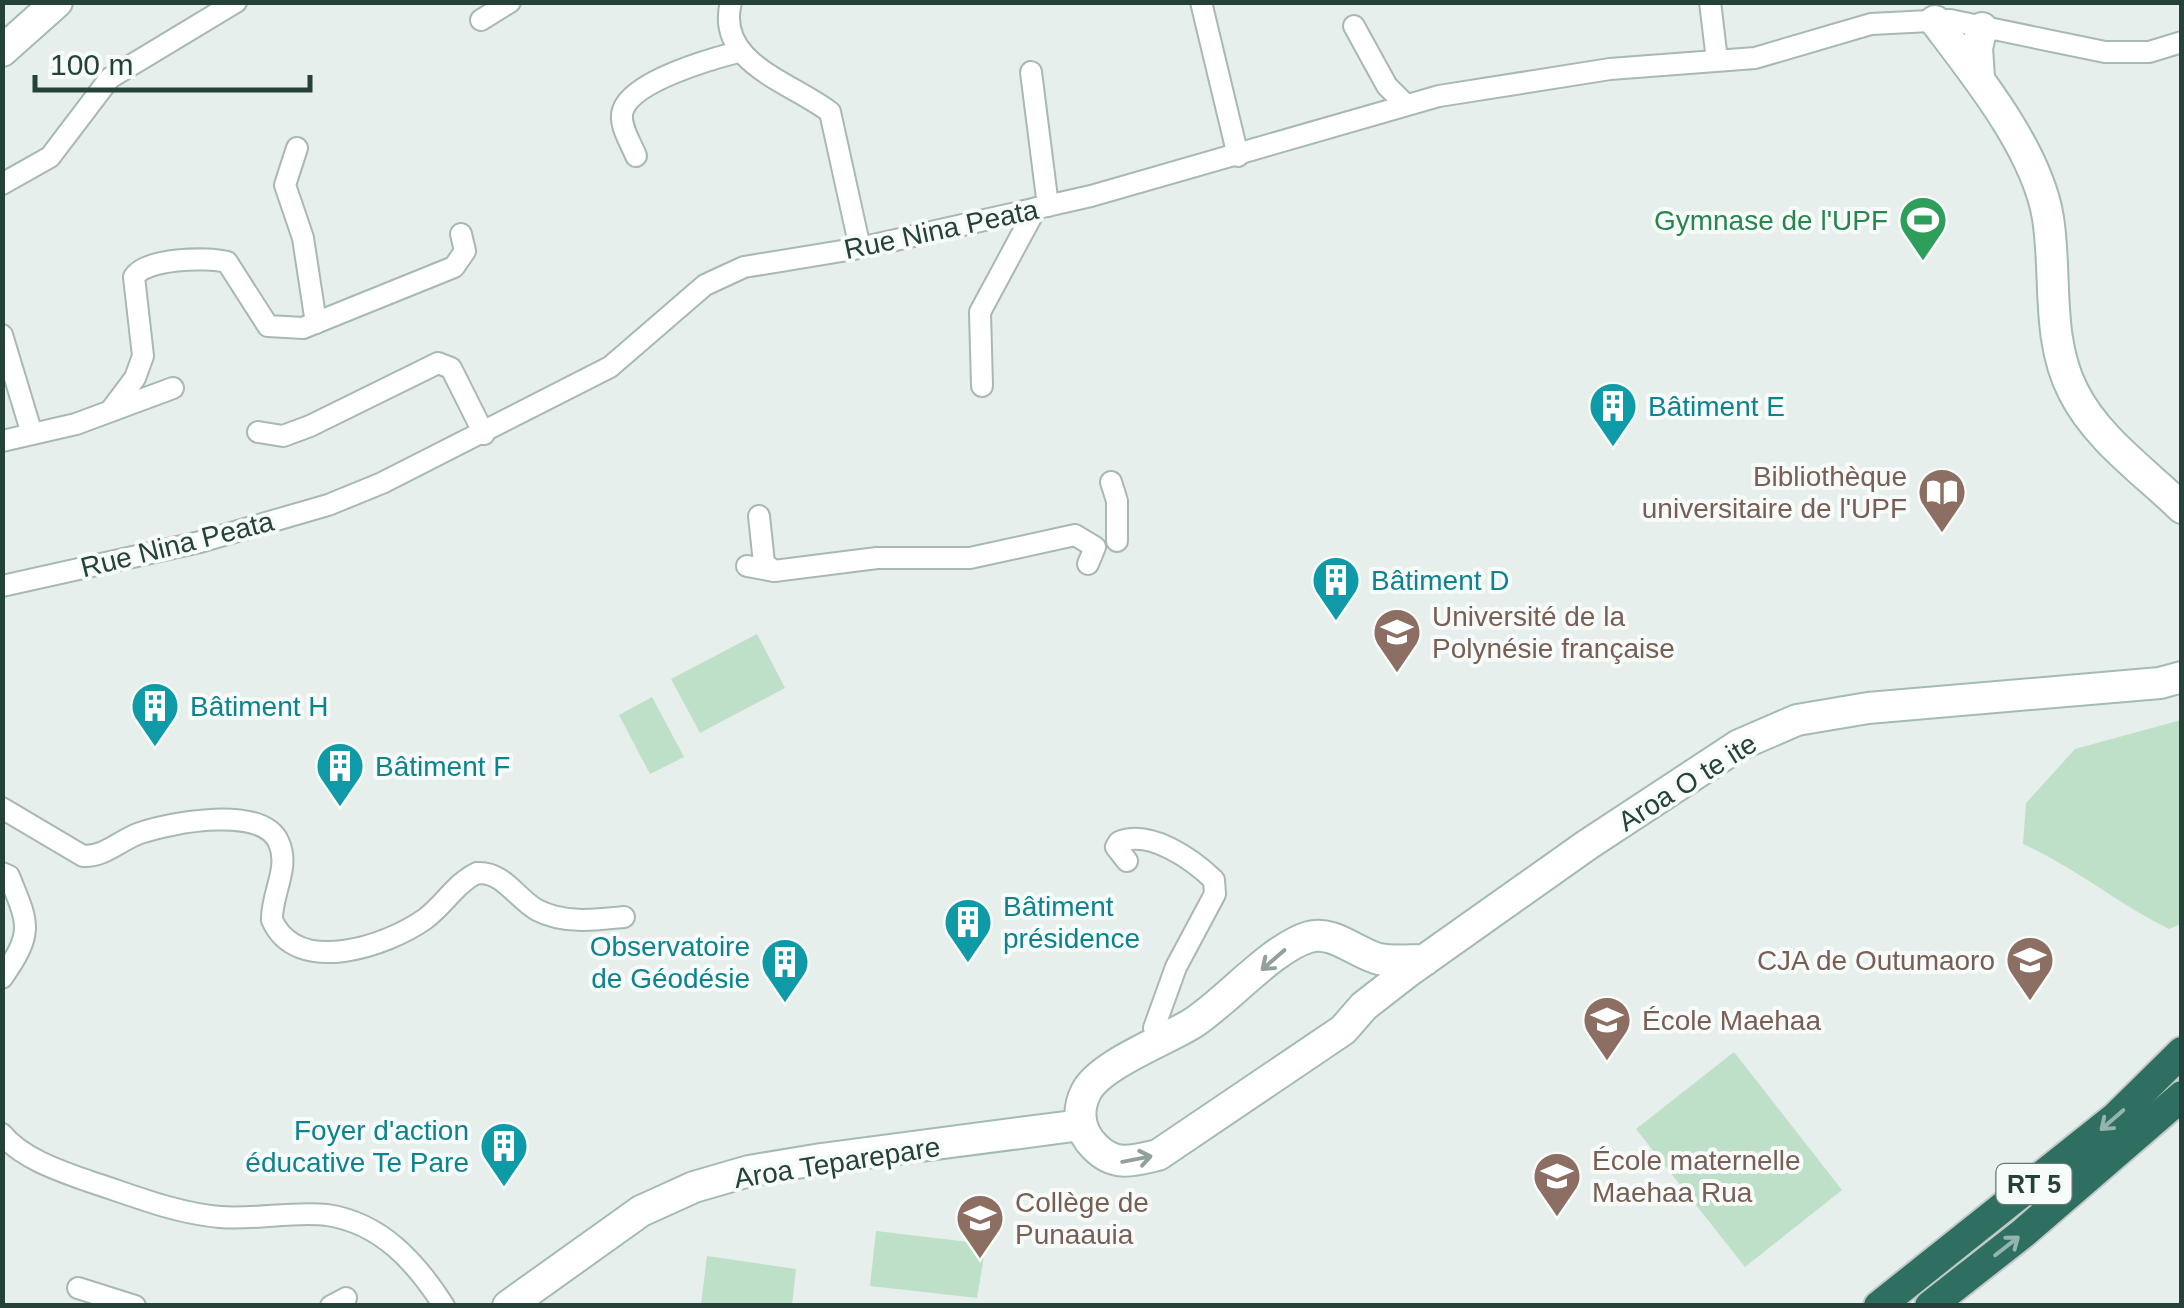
<svg xmlns="http://www.w3.org/2000/svg" width="2184" height="1308" font-family="Arial,sans-serif">
<style>
.green{fill:#bfe0c8}
.lines{fill:none;stroke-linecap:round;stroke-linejoin:round}
.street-casing{stroke:#a8b8b2;stroke-width:24}
.secondary-casing{stroke:#a4bbb3;stroke-width:34}
.highway-casing{stroke:#c2cac8;stroke-width:34}
.street{stroke:#fff;stroke-width:20}
.secondary{stroke:#fff;stroke-width:30}
.highway{stroke:#2f6f62;stroke-width:30}
.oneway{stroke:#92a09c}
.oneway2{stroke:#93b5ae}
.labels{text-anchor:middle;stroke-width:8;stroke-linejoin:round;paint-order:stroke}
.shield{fill:#f7fbf9;stroke:#637a73;stroke-width:2.5}
.shield-label{font-size:25px;font-weight:bold;fill:#24423a}
.leisure-label{font-size:28px;fill:#27864d;stroke:#f7fbf9;text-anchor:end}
.street-label{font-size:28px;fill:#24423a;stroke:#f7fbf9}
.culture-label{font-size:28px;fill:#0d838f;stroke:#f7fbf9;text-anchor:start}
.education-label{font-size:28px;fill:#785e54;stroke:#f7fbf9;text-anchor:start}
</style>
<rect width="100%" height="100%" fill="#e6efeb"/>
<g class="green">
<polygon points="757,634 785,688 700,733 671,679"/>
<polygon points="652,697 684,757 650,774 619,715"/>
<path d="M2181,720V924L2169,929C2118,904 2075,867 2023,844L2026,803L2075,749Z"/>
<polygon points="1734,1052 1842,1190 1745,1267 1636,1129"/>
<polygon points="876,1231 986,1244 977,1298 870,1286"/>
<polygon points="707,1256 796,1269 792,1305 701,1305"/>
</g>
<g class="lines">
<g class="street-casing">
<g id="street">
<path d="M731,2C715,63 791,82 830,112L860,248"/>
<polyline points="1201,2 1238,156"/>
<polyline points="1710,2 1717,60"/>
<polyline points="481,20 510,2"/>
<polyline points="1354,26 1387,86 1406,105"/>
<polyline points="1031,72 1048,206"/>
<polyline points="297,148 285,185 303,238 316,323"/>
<path d="M636,156C631,143 618,124 623,110C633,81 711,59 738,52"/>
<polyline points="2,184 50,157 110,78 236,2"/>
<polyline points="2,335 32,434"/>
<polyline points="982,386 980,312 1036,208"/>
<path d="M111,410L135,378L143,356L134,277C146,258 206,257 227,262L268,326L303,328L454,267L465,251L461,234"/>
<polyline points="258,432 283,436 310,426 438,363 451,368 484,434"/>
<polyline points="2,441 76,424 173,388"/>
<polyline points="1111,482 1117,501 1117,541"/>
<polyline points="759,516 764,563 774,571"/>
<polyline points="747,566 774,571 877,558 970,558 1075,535 1095,547 1088,564"/>
<polyline points="2,586 200,542 328,505 382,483 610,367 705,285 744,267 860,248 1091,196 1439,96 1610,69 1755,58 1871,24 1950,20 2105,52 2149,52 2182,42"/>
<path d="M2,808L83,856C105,857 120,840 140,833C170,823 263,804 279,843C290,868 271,895 272,920C297,977 387,946 425,919C444,905 456,883 477,873C503,871 516,898 537,910C564,924 595,920 624,917"/>
<path d="M1127,861L1116,847L1119,842C1150,829 1192,859 1214,880L1215,894L1176,967L1154,1028L1163,1042"/>
<path d="M2,873L9,876C29,925 34,932 2,978"/>
<path d="M2,1134C21,1158 60,1171 88,1181C132,1195 174,1213 220,1217C255,1220 293,1211 327,1215C381,1223 416,1262 444,1306"/>
<polyline points="78,1288 135,1306"/>
<polyline points="331,1306 346,1298"/>
</g>
</g>
<g class="secondary-casing">
<g id="secondary">
<path d="M1935,21C1976,75 2037,150 2048,218C2057,275 2046,338 2073,391C2096,438 2145,472 2182,508"/>
<polyline points="2,51 57,2"/>
<polyline points="1979,78 1977,48 1982,28"/>
<path d="M1425,960C1410,960 1394,962 1379,959C1356,953 1333,930 1309,937C1272,948 1228,1000 1193,1023C1166,1040 1099,1065 1086,1092C1076,1112 1080,1132 1095,1147C1115,1167 1132,1161 1158,1155L1343,1030L1364,1006L1409,971L1587,845L1739,745L1797,720L1868,708L2160,683L2182,677"/>
<polyline points="508,1306 641,1211 694,1187 749,1171 821,1159 1081,1125"/>
</g>
</g>
<g class="highway-casing">
<g id="highway">
<polyline points="1879,1306 2116,1117 2182,1052"/>
<polyline points="1930,1306 2022,1234 2182,1096"/>
</g>
</g>
<use href="#street" class="street"/>
<use href="#secondary" class="secondary"/>
<use href="#highway" class="highway"/>
</g>
<defs><path id="oneway-shaft" d="M-6 0H5M1.5-3L5.5 0L1.5 3" fill="none" stroke-width="1.6" stroke-linecap="round" stroke-linejoin="round" transform="scale(2.5)"/></defs>
<g class="oneway">
<use href="#oneway-shaft" transform="translate(1273 960) rotate(139)"/>
<use href="#oneway-shaft" transform="translate(1137 1159) rotate(-11)"/>
</g>
<g class="oneway2">
<use href="#oneway-shaft" transform="translate(2112 1120) rotate(139)"/>
<use href="#oneway-shaft" transform="translate(2007 1246) rotate(-38)"/>
</g>
<defs>
<g id="stadium-pin" transform="scale(2.5)"><path d="M0 17L-7.5 6A9.5 9.5 0 1 1 7.5 6Z" fill="#2e9e5b" stroke="#f7fbf9"/><path d="M0-5a6.5 5 0 1 0 0 10a6.5 5 0 1 0 0-10ZM-3.5-1.8h7v3.6h-7Z" fill="#fff"/></g>
<g id="building-pin" transform="scale(2.5)"><path d="M0 17L-7.5 6A9.5 9.5 0 1 1 7.5 6Z" fill="#0f9aa8" stroke="#f7fbf9"/><path d="M-4-6H4V6H1V3H-1V6H-4ZM-2.5-4.3h1.7v1.8h-1.7ZM.8-4.3h1.7v1.8H.8ZM-2.5-1h1.7V.8h-1.7ZM.8-1h1.7V.8H.8Z" fill="#fff"/></g>
<g id="library-pin" transform="scale(2.5)"><path d="M0 17L-7.5 6A9.5 9.5 0 1 1 7.5 6Z" fill="#8d6e63" stroke="#f7fbf9"/><path d="M-6-4Q-3-5.5-.7-3.5V5Q-3 3-6 4ZM6-4Q3-5.5 .7-3.5V5Q3 3 6 4Z" fill="#fff"/></g>
<g id="university-pin" transform="scale(2.5)"><path d="M0 17L-7.5 6A9.5 9.5 0 1 1 7.5 6Z" fill="#8d6e63" stroke="#f7fbf9"/><path d="M0-5L7-2L0 1L-7-2ZM-4 1L0 2.5L4 1V4Q0 6-4 4Z" fill="#fff"/></g>
<g id="school-pin" transform="scale(2.5)"><path d="M0 17L-7.5 6A9.5 9.5 0 1 1 7.5 6Z" fill="#8d6e63" stroke="#f7fbf9"/><path d="M0-5L7-2L0 1L-7-2ZM-4 1L0 2.5L4 1V4Q0 6-4 4Z" fill="#fff"/></g>
</defs>
<g fill-rule="evenodd">
<use href="#stadium-pin" x="1923" y="220"/>
<use href="#building-pin" x="1613" y="406"/>
<use href="#library-pin" x="1942" y="492"/>
<use href="#building-pin" x="1336" y="580"/>
<use href="#university-pin" x="1397" y="632"/>
<use href="#building-pin" x="155" y="706"/>
<use href="#building-pin" x="340" y="766"/>
<use href="#building-pin" x="968" y="922"/>
<use href="#school-pin" x="2030" y="960"/>
<use href="#building-pin" x="785" y="962"/>
<use href="#school-pin" x="1607" y="1020"/>
<use href="#building-pin" x="504" y="1146"/>
<use href="#school-pin" x="1557" y="1176"/>
<use href="#school-pin" x="980" y="1218"/>
</g>
<g class="labels">
<rect class="shield" x="1996.5" y="1164" width="75" height="40" rx="8"/>
<g class="shield-label">
<text x="2034" y="1193">RT 5</text>
</g>
<g class="leisure-label">
<text x="1888" y="230">Gymnase de l'UPF</text>
</g>
<g class="street-label">
<text transform="translate(941 229) rotate(-12)" y="10">Rue Nina Peata</text>
<text transform="translate(177 544) rotate(-14)" y="10">Rue Nina Peata</text>
<text transform="translate(1687 782) rotate(-32)" y="10">Aroa O te ite</text>
<text transform="translate(837 1162) rotate(-9)" y="10">Aroa Teparepare</text>
</g>
<g class="culture-label">
<text x="1648" y="416">Bâtiment E</text>
<text x="1371" y="590">Bâtiment D</text>
<text x="190" y="716">Bâtiment H</text>
<text x="375" y="776">Bâtiment F</text>
<text x="1003" y="916">Bâtiment<tspan x="1003" dy="32">présidence</tspan></text>
<text x="750" y="956" text-anchor="end">Observatoire<tspan x="750" dy="32">de Géodésie</tspan></text>
<text x="469" y="1140" text-anchor="end">Foyer d'action<tspan x="469" dy="32">éducative Te Pare</tspan></text>
</g>
<g class="education-label">
<text x="1907" y="486" text-anchor="end">Bibliothèque<tspan x="1907" dy="32">universitaire de l'UPF</tspan></text>
<text x="1432" y="626">Université de la<tspan x="1432" dy="32">Polynésie française</tspan></text>
<text x="1995" y="970" text-anchor="end">CJA de Outumaoro</text>
<text x="1642" y="1030">École Maehaa</text>
<text x="1592" y="1170">École maternelle<tspan x="1592" dy="32">Maehaa Rua</tspan></text>
<text x="1015" y="1212">Collège de<tspan x="1015" dy="32">Punaauia</tspan></text>
</g>
</g>
<rect width="2184" height="1308" fill="none" stroke="#24423a" stroke-width="10"/>
<path d="M35 75v15h275v-15" fill="none" stroke="#24423a" stroke-width="5"/>
<text x="50" y="75" font-size="30" fill="#24423a" stroke="#f7fbf9" stroke-width="8" paint-order="stroke">100 m</text>
</svg>
